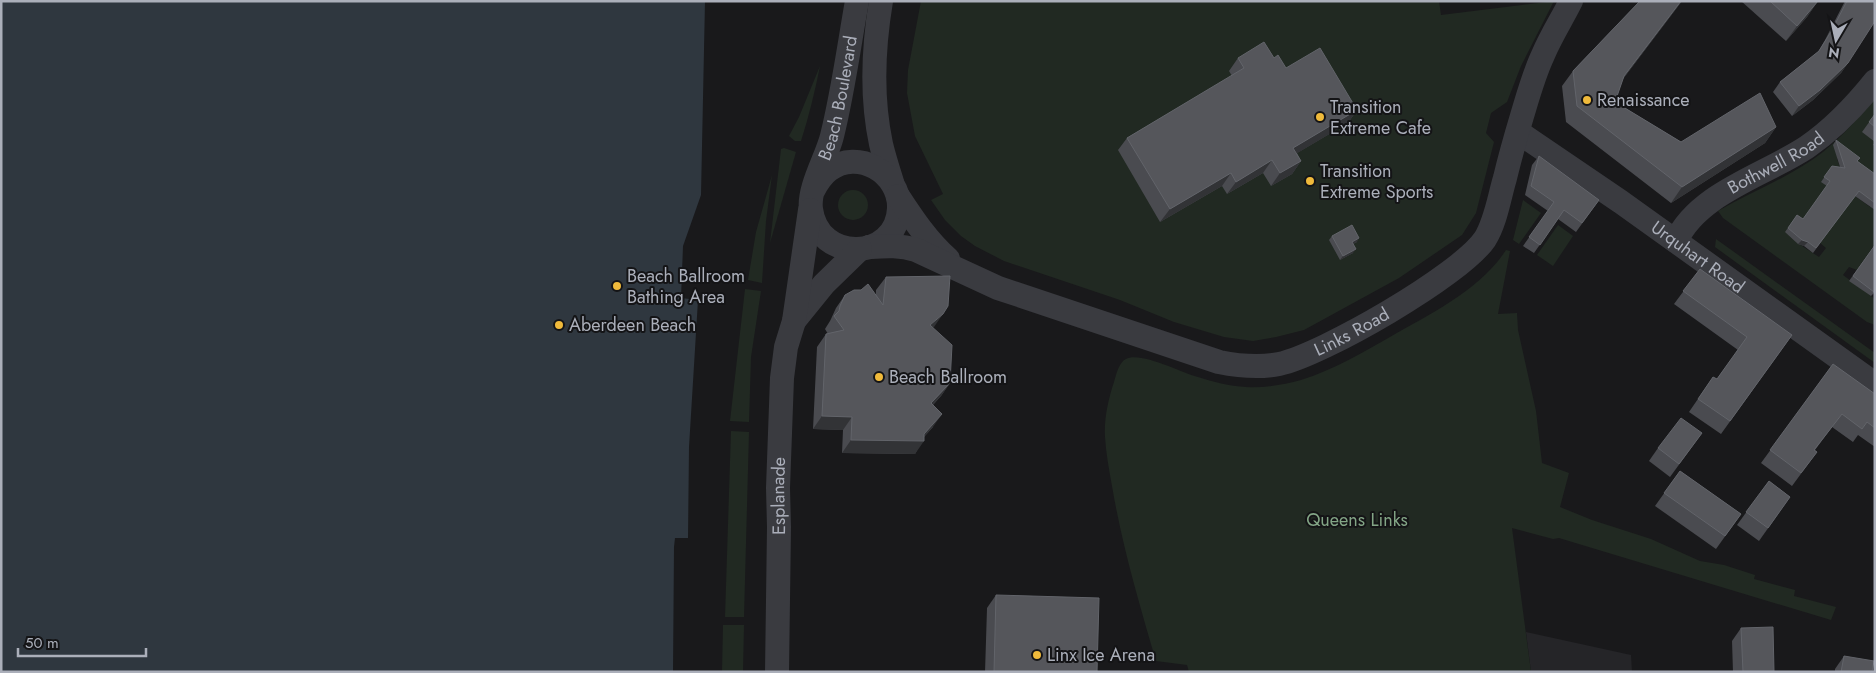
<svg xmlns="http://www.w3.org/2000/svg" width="1876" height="673" font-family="Jost,sans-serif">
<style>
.built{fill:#252528}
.green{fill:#212922}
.water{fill:#2f373f}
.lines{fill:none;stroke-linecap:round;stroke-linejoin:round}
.minor{stroke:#3a3b40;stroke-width:24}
.wall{fill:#4a4b50}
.shaded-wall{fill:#323336}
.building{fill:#55565b;stroke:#62646a}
.poi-dot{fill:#f0ba3b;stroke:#141416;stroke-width:2}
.labels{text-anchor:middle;stroke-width:4;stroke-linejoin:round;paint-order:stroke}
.street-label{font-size:18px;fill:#abafba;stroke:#141416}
.poi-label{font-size:18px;fill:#abafba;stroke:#141416;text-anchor:start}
.park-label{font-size:18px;fill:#83a586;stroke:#141416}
</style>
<rect width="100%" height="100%" fill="#19191b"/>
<polygon class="built" points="1526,632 1631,655 1632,672 1531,672"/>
<g class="green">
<polygon points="921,1 1439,1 1441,15 1554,1 1521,66 1507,102 1491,113 1486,133 1494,142 1476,213 1462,235 1399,278 1304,330 1276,337 1253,341 1224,337 1174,322 1120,300 1004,261 975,246 961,236 945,220 931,200 943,194 915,136 907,93 908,70"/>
<path d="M820,66C815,91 809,116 801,141H795L789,136L799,117Z"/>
<path d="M1875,99V142L1873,145L1875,146V181L1842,152L1837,159L1840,167L1843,169L1827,186L1796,242L1819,257L1826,248L1820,243L1855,196L1870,207L1875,201V244L1857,270L1849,267L1843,275L1875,299V325L1867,322L1723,218L1718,211C1753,191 1792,176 1823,152C1843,136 1859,117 1875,99Z"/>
<polygon points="784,148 796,152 770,243 781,149"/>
<polygon points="772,175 766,221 762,283 748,280 756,232"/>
<circle cx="853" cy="205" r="15"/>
<polygon points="1523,200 1541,213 1519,244 1513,240"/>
<polygon points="1558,225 1573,236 1553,266 1537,255"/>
<polygon points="1716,239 1875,353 1875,363 1715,247"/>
<path d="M1506,250L1510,251L1498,314L1517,313L1518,330L1536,411L1542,463L1569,473L1560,507L1592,520L1651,539L1700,561L1724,565L1755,575L1754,579L1795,590L1794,596L1836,607L1831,620L1559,538L1553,539L1512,528L1531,672H1189L1187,665L1156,661C1139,603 1122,545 1112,486C1109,470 1106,453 1105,437C1104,419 1108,400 1114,382C1116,375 1119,362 1126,359C1140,351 1182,373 1198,377C1213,382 1229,386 1246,387C1264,388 1283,385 1301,380C1333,370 1362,353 1390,337C1430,314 1480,290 1506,250Z"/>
<polygon points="745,289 761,291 751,357 749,422 730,421"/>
<polygon points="731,431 749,432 744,617 725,617"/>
<polygon points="723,625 744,625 743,672 722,672"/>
</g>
<polygon class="water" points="1,1 705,1 701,195 683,246 681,298 698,300 689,447 688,538 675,538 674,547 673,672 1,672"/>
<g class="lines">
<g class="minor">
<path d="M881,1C873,49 871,97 881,144C884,157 888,169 892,182"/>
<path id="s1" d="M1518,132L1621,202L1875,384"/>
<path id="s2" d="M813,191C817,183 821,176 829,170C858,148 900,173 899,208C897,261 818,264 811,209C808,188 827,157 832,136C843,92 849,46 857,1"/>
<path d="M898,196C913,219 927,240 948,259"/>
<path id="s3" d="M1676,241C1698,193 1765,175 1807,147C1833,129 1855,106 1875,81"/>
<path id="s4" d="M869,247C886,246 900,245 916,250L998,288L1219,362C1239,366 1259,368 1279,364C1322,355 1461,275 1485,239C1496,221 1499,198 1505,178C1510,157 1516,136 1522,116C1528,96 1534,74 1543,55C1551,36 1562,19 1571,1"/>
<polyline points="794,321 824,284 860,249"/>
<path id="s5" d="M777,672L779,527L778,488L782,378L786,347L794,321L810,210"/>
</g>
</g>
<g class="wall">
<polygon points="1640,1 1682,1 1623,79 1615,102 1681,142 1776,127 1765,143 1671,203 1566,122 1562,86 1573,71"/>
<polygon points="1741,1 1818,1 1807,17 1786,41"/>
<polygon points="1845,1 1875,1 1848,63 1841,73 1813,100 1792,116 1773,92 1780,82 1818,52 1825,40"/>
<polygon points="1238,58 1274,58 1286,68 1357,110 1348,123 1297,153 1301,161 1292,174 1271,186 1263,173 1227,194 1222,186 1160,222 1118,150 1127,138 1232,76 1229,71"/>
<polygon points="1875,114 1875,146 1873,145 1875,142 1862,132"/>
<polygon points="1836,140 1857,161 1875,174 1875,210 1855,196 1813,253 1804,246 1798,244 1785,232 1797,215 1803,219 1827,186 1821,182 1832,166 1840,167 1833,145"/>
<polygon points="1539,156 1599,200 1576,232 1558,219 1534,253 1523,246 1548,211 1525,195 1532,165"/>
<polygon points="1332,236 1357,242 1353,244 1353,253 1340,260 1329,240"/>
<polygon points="1875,245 1875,292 1871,296 1849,281"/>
<polygon points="1700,269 1792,335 1721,434 1689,412 1713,377 1717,379 1738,350 1674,304"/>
<polygon points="886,277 933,328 950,383 941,396 933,405 933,427 924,437 915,454 842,453 843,430 813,429 817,347 826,334 828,334 825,329 830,321 831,319 836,308 845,295 876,295 876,290"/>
<polygon points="1833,364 1875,394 1875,447 1858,435 1853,442 1832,427 1815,450 1817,452 1792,486 1761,463"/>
<polygon points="1702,433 1670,477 1649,461 1658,448"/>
<polygon points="1680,471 1741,514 1716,549 1655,506"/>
<polygon points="1769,481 1790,497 1759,541 1737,525"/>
<polygon points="996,595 1097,672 985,672 987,608"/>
<polygon points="1741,628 1774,672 1733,672 1732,641"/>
<polygon points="1844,656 1872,672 1835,672 1835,669"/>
</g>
<g class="shaded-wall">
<polygon points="1681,1 1682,1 1613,92 1624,76"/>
<polygon points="1818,1 1807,17 1786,41 1797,26"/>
<polygon points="1848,63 1841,73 1813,100 1792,116 1799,106"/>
<polygon points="1357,110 1348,123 1284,161 1293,148"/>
<polygon points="1776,127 1765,143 1671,203 1682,187"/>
<polygon points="1272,160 1263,173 1227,194 1236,182"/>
<polygon points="1301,161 1292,174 1271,186 1280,173"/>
<polygon points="1231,173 1222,186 1160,222 1170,209"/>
<polygon points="1359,238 1357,242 1349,246 1352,242"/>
<polygon points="1802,240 1808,242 1804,246 1798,244"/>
<polygon points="1356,249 1353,253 1340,260 1343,256"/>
<polygon points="943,314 934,327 921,338 930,325"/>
<polygon points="950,383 941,396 922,416 931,403"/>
<polygon points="942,414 933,427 920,441 924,441 915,454 842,453 851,440 924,434"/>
<polygon points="822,416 852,417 843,430 813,429"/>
</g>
<g class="building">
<polygon points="1640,1 1681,1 1624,76 1615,102 1681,142 1760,93 1776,127 1682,187 1577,106 1573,71"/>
<polygon points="1770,1 1818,1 1797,26"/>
<polygon points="1847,1 1875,1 1875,21 1848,63 1820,90 1799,106 1780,82 1819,51 1832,30"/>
<polygon points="1264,42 1274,58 1278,55 1286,68 1320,48 1357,110 1293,148 1301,161 1280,173 1272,160 1236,182 1231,173 1170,209 1127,138 1244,68 1238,58"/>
<polygon points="1875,114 1875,127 1869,122"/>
<polygon points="1836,140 1860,158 1857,161 1875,174 1875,203 1859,191 1816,248 1808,242 1802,240 1788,228 1797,215 1803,219 1830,181 1824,177 1832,166 1845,168"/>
<polygon points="1539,156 1599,200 1582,223 1564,210 1540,245 1529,237 1554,202 1531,186"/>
<polygon points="1352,225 1359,238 1352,242 1356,249 1343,256 1332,236"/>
<polygon points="1875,245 1875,291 1874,292 1853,276"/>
<polygon points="1700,269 1792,335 1730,421 1698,399 1713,377 1717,379 1747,337 1683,291"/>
<polygon points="950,276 948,306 943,314 930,325 952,345 950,383 931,403 942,414 924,434 924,441 851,440 852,417 822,416 826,334 844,330 834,316 839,311 840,306 845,295 854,290 861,290 868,284 883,305 886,277"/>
<polygon points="1833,364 1875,394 1875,428 1867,422 1862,429 1842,414 1814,450 1817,452 1801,473 1770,450"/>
<polygon points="1681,418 1702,433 1679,464 1658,448"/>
<polygon points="1680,471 1741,514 1725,536 1664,493"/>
<polygon points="1769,481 1790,497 1768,528 1746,512"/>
<polygon points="996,595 1099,598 1097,672 994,672"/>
<polygon points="1773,627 1774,672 1743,672 1741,628"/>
<polygon points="1844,656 1874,661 1872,672 1841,672"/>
</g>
<g class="poi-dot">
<circle cx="1587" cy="100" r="5"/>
<circle cx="1320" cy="117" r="5"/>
<circle cx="1310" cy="181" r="5"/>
<circle cx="617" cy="286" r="5"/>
<circle cx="559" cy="325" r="5"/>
<circle cx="879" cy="377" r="5"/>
<circle cx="1037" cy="655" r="5"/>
</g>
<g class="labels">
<g class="street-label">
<text dy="6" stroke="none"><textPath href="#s2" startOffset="372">Beach Boulevard</textPath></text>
<text dy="6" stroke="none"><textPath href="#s3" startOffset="129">Bothwell Road</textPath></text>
<text dy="6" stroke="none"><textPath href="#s1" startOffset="219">Urquhart Road</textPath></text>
<text dy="6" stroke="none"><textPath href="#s4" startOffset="511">Links Road</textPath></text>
<text dy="6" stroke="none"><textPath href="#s5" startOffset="176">Esplanade</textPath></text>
</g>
<g class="poi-label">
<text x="1597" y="106">Renaissance</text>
<text x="1330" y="113">Transition<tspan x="1330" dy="21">Extreme Cafe</tspan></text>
<text x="1320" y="177">Transition<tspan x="1320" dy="21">Extreme Sports</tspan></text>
<text x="627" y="282">Beach Ballroom<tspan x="627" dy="21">Bathing Area</tspan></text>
<text x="569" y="331">Aberdeen Beach</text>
<text x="889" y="383">Beach Ballroom</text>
<text x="1047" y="661">Linx Ice Arena</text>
</g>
<g class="park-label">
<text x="1357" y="526">Queens Links</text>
</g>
</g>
<rect width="1876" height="673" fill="none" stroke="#abafba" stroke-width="5"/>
<g transform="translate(1836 40) rotate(189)" stroke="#141416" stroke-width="4" paint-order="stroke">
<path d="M0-4L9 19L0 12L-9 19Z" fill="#abafba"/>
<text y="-8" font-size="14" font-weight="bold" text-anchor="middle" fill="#abafba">N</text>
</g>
<path d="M18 648v8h128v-8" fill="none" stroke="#abafba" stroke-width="2.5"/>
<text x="25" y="648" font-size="15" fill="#abafba" stroke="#141416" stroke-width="4" paint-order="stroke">50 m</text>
</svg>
